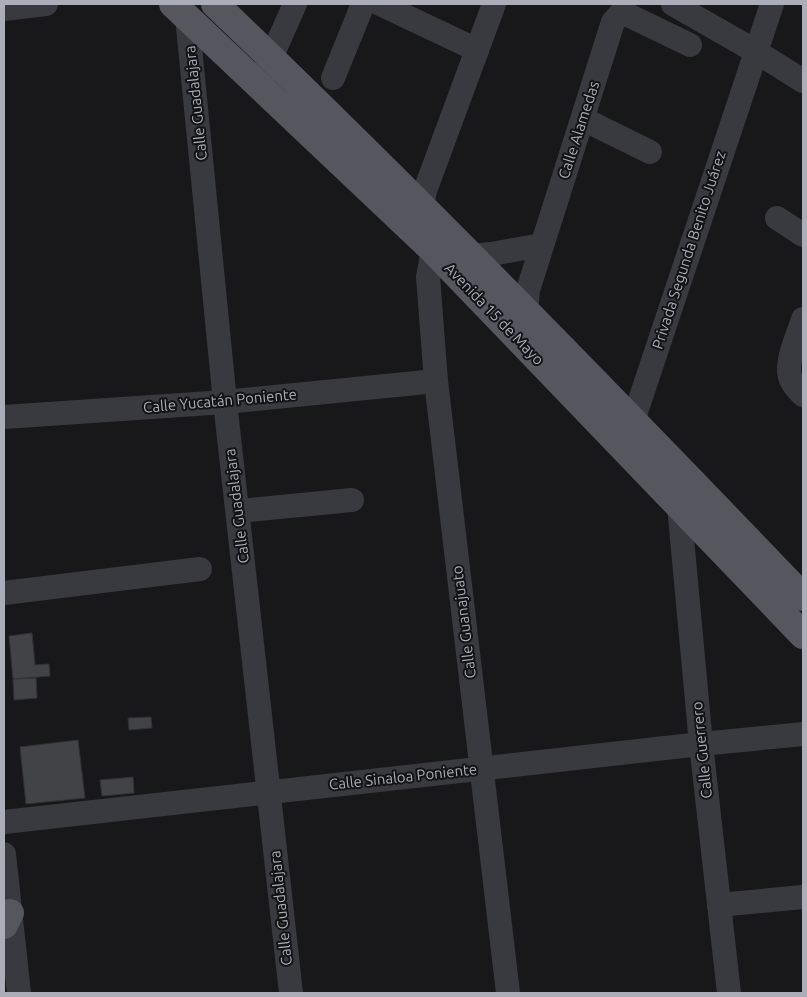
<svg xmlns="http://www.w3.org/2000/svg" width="807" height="997" font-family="Ubuntu,sans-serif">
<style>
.building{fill:#424347;stroke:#323236}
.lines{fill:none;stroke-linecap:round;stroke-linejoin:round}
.minor{stroke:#393a3f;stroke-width:24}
.major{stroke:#55565e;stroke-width:28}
.labels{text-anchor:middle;stroke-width:4;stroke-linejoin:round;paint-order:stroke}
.street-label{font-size:15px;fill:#abaeb9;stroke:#131315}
</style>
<rect width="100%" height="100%" fill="#18181a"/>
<g class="building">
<polygon points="32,633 35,665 49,664 50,676 13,679 9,636"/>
<polygon points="36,678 37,698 14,700 13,679"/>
<polygon points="151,717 152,728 129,730 128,718"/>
<polygon points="78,740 85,798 26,804 20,747"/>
<polygon points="133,777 134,793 102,796 100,780"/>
</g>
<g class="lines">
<g class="minor">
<polyline points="380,4 477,50"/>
<polyline points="673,4 755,51 803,81"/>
<polyline points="4,9 46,4"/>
<polyline points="187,17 225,402 291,993"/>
<polyline points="333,78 363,4"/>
<polyline points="259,85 295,4"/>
<polyline points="583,119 650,152"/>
<polyline points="421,207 426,188 494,4"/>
<polyline points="777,218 803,235"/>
<polyline points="433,250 428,277 436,381 508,993"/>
<polyline points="471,256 491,254 542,245"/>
<polyline points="526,312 528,290 613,22 619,15 628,15 690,45"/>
<path d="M803,319C798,335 788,356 789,372C790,382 797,389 803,395"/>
<polyline points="4,417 225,402 436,381"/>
<polyline points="628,436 772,4"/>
<polyline points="679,506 701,744 729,993"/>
<polyline points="238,511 352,500"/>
<polyline points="4,593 200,569"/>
<polyline points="4,822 701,744 803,734"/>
<polyline points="4,854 19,993"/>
<polyline points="719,905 803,897"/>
</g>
<g class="major">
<polyline points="173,4 433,250 803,635"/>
<path d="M215,4C416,196 610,396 803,597"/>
<polyline points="4,925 10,913"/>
</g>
</g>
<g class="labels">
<g class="street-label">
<text transform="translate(196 103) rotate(-96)" y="5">Calle Guadalajara</text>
<text transform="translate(579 130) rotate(-72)" y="5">Calle Alamedas</text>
<text transform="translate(689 250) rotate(-72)" y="5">Privada Segunda Benito Juárez</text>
<text transform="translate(494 314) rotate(46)" y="5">Avenida 15 de Mayo</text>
<text transform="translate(220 401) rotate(-5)" y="5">Calle Yucatán Poniente</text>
<text transform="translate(237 506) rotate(-97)" y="5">Calle Guadalajara</text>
<text transform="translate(464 622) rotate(-97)" y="5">Calle Guanajuato</text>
<text transform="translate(702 750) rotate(-96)" y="5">Calle Guerrero</text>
<text transform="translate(403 777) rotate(-6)" y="5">Calle Sinaloa Poniente</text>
<text transform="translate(281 908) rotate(-96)" y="5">Calle Guadalajara</text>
</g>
</g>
<rect width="807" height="997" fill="none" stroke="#abaeb9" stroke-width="10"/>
</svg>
